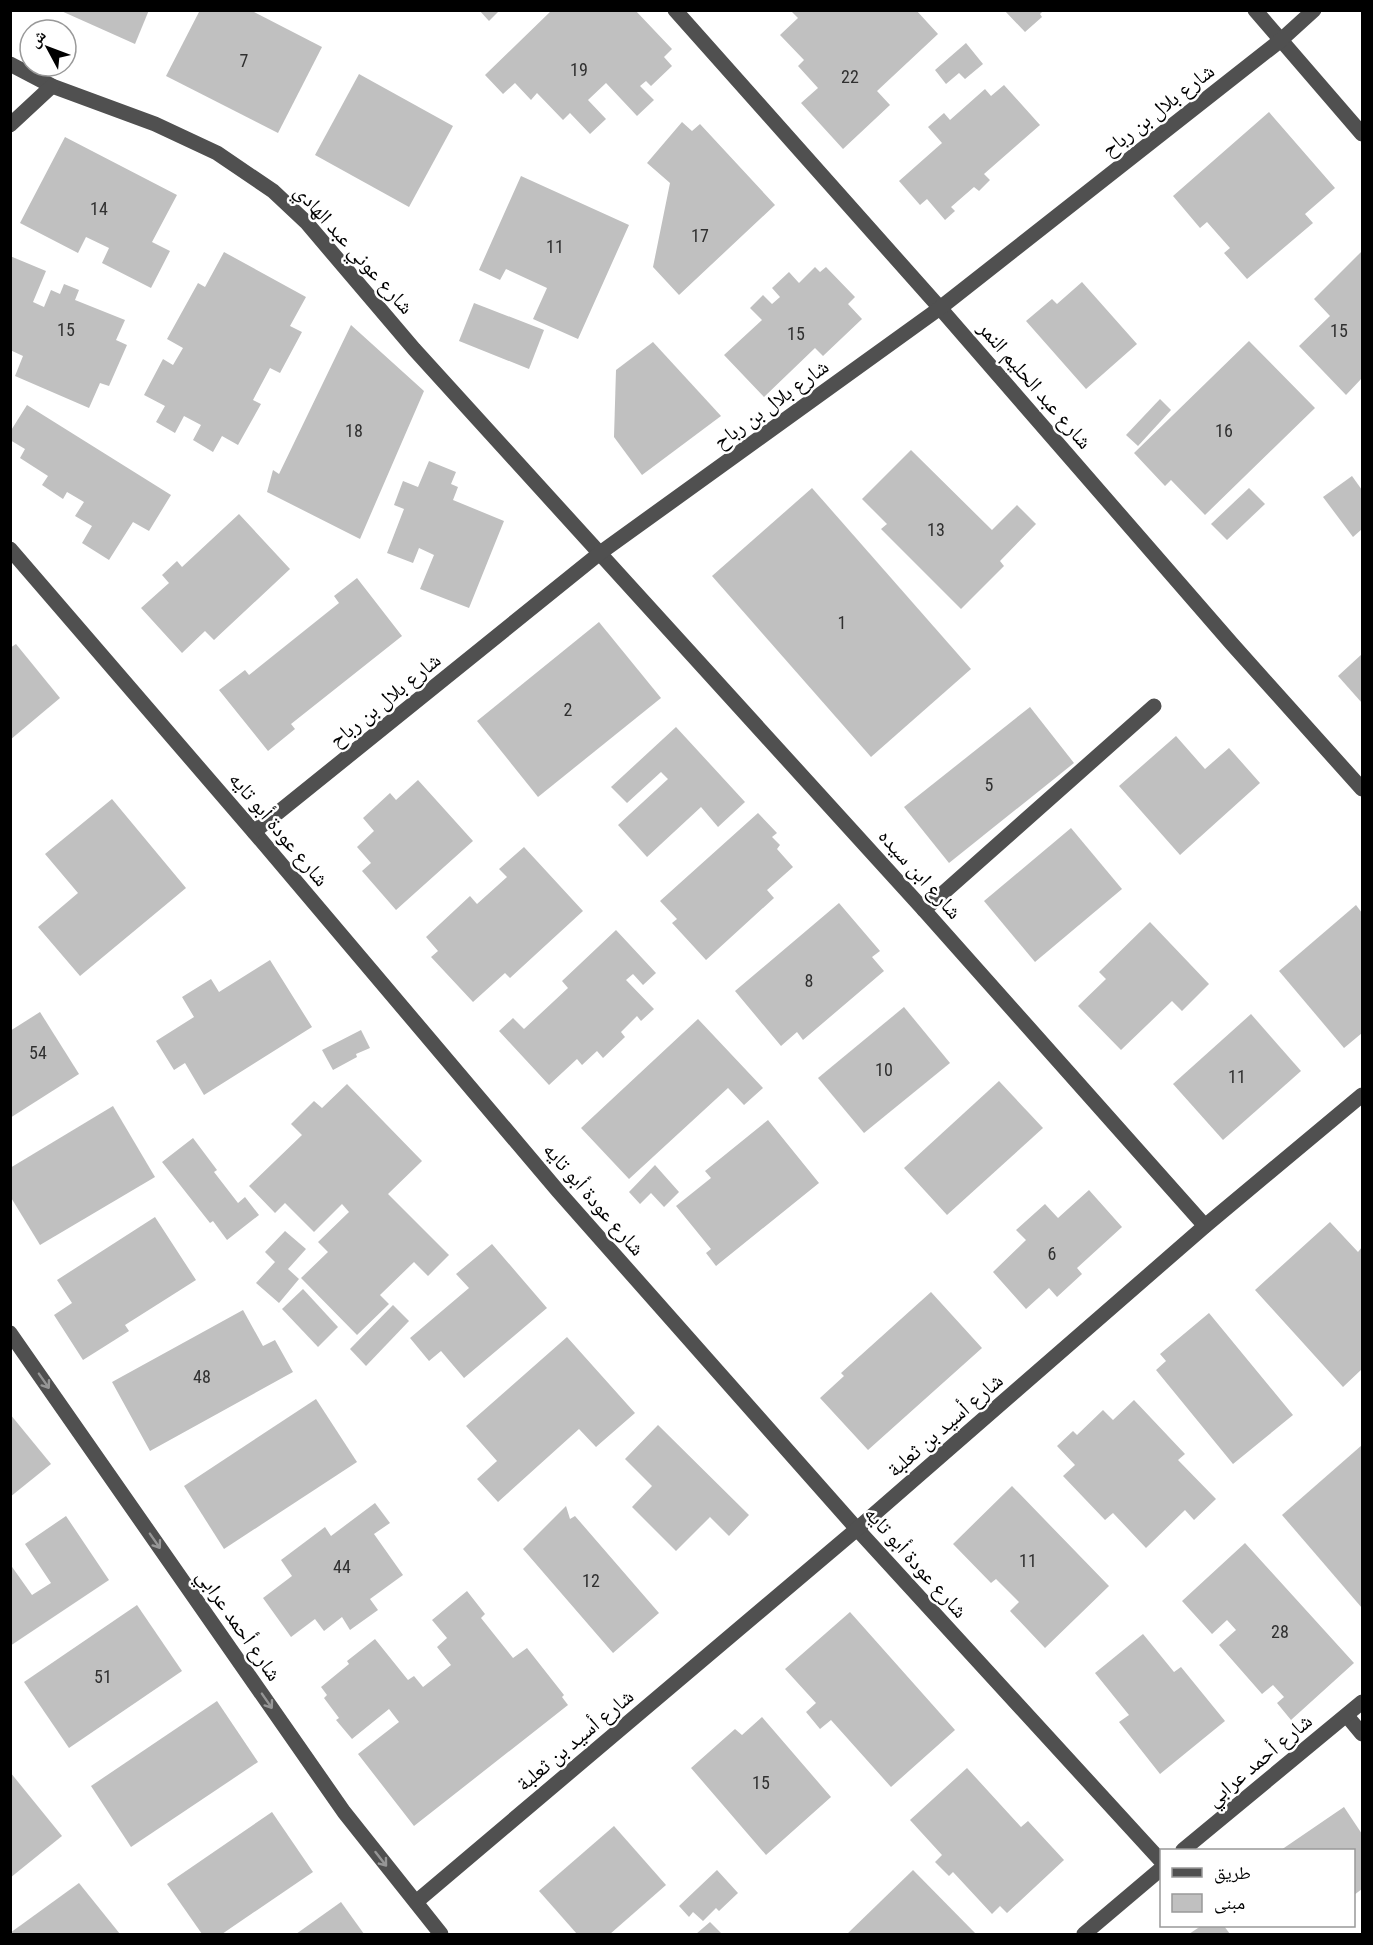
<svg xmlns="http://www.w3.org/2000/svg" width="1373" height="1945" font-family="'Roboto Condensed','Noto Naskh Arabic',sans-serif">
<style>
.building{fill:#c0c0c0}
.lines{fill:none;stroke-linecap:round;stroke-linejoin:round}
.minor{stroke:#505050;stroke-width:15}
.oneway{stroke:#969696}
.labels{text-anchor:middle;stroke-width:5;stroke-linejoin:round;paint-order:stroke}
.number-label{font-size:18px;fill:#303030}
.street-label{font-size:21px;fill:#000;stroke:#fff}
</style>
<rect width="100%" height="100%" fill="#fff"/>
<g class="building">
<polygon points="59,10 149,10 135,44"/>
<polygon points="200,10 250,10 322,47 278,133 166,76"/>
<polygon points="479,10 500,10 489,21"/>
<polygon points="552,10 635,10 672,49 664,57 672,66 651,86 646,81 640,86 654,100 637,116 606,83 588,100 606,119 590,134 570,113 563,120 537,93 531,100 515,83 503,94 485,75"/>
<polygon points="790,10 916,10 938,34 877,91 890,105 843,149 801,103 818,88 798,66 804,60 780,35 798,18"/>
<polygon points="1004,10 1044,10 1040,14 1042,17 1025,32"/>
<polygon points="966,43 983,64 965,79 959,73 946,84 935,70"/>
<polygon points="359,74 453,126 409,207 315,155"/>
<polygon points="1004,85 1040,125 984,174 990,180 979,191 974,187 951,207 955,211 945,220 927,199 920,205 899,181 942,143 928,127 944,113 950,120 985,89 991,96"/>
<polygon points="1269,112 1335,188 1305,214 1313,223 1247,279 1224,253 1230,248 1207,222 1200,228 1173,196"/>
<polygon points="682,122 692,131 700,124 775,205 679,295 653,267 670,183 647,163"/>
<polygon points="65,137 177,195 152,242 170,251 151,288 102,263 109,248 86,237 78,253 20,223"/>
<polygon points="521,176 629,225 578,339 533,319 547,288 506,269 500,280 479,270"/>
<polygon points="1362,251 1362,378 1346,395 1299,346 1330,316 1314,299"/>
<polygon points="224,252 306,297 290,326 302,332 280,373 270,368 253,400 261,404 238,445 222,436 213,452 193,440 201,425 184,416 175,433 156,422 165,406 144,395 163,359 173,365 183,348 167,339 198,283 205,287"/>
<polygon points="10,256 46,271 33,302 44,307 51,290 60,294 64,284 79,290 75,300 125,320 116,340 127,345 109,386 100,383 89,408 15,376 23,356 10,350"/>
<polygon points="815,267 820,272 826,267 855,297 848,304 862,319 823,356 815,348 764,397 724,355 762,320 750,308 763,295 772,304 780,297 772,288 789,272 799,283"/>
<polygon points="1082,282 1137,344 1086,389 1026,321 1052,299 1057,304"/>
<polygon points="474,303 544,330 529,369 459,341"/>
<polygon points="351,325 424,391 360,539 267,492 273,470 279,474"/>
<polygon points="1249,341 1315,408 1205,515 1171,480 1165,486 1134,453"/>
<polygon points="653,342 721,416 642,475 614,437 616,370"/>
<polygon points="1160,399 1171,410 1138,446 1126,435"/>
<polygon points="27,405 171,495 149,531 133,522 109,560 82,543 92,526 75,516 84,502 67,492 63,499 42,485 48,476 20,458 25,449 10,440 10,432"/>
<polygon points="911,450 992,530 1017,505 1036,524 1000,561 1004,566 961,609 881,529 887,524 862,499"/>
<polygon points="429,461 456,472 451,484 458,487 453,500 504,521 469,608 420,589 434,555 419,548 413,563 387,553 404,509 394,505 403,481 418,487"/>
<polygon points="1352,476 1362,490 1362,529 1353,537 1323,497"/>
<polygon points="812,488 971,669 871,757 712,576"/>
<polygon points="1249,488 1265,504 1227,540 1211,524"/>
<polygon points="239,514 290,569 214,640 205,631 182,653 141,608 169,583 162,575 177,561 182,567"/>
<polygon points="357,578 402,636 291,724 295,729 268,751 219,690 245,670 249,675 339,603 334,596"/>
<polygon points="599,622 661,698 538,797 477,721"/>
<polygon points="16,644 60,698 10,740 10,648"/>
<polygon points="1362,654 1362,703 1338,676"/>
<polygon points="1030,707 1074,763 949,863 904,807"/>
<polygon points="676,727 745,802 718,827 701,807 647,857 618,825 668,779 661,772 627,803 611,787"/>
<polygon points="1176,736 1205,769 1229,748 1260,783 1180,855 1119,786"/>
<polygon points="418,780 473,841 396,910 362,871 371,863 357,847 374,831 363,818 390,793 396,800"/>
<polygon points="112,799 186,888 80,976 38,927 78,893 45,854"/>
<polygon points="758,813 777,833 772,837 780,845 777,849 793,867 767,890 774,898 706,960 672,923 677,919 660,901"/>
<polygon points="1071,828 1122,889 1035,962 984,901"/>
<polygon points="524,847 583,911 510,978 505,973 473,1002 431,957 438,951 426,937 470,896 477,904 507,877 499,869"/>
<polygon points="839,903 880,951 872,957 884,971 803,1040 797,1032 781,1046 735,991"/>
<polygon points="1356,905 1362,913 1362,1033 1344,1048 1279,971"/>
<polygon points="1150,922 1209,984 1182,1011 1172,1001 1121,1050 1078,1006 1106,979 1099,972"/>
<polygon points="616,930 656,973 643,985 633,974 626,980 654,1009 641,1021 637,1016 621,1032 625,1037 603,1058 597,1051 582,1065 577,1059 549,1085 499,1031 513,1018 524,1029 568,988 562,981"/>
<polygon points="270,960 312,1027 204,1095 185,1063 174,1070 156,1041 194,1017 182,997 211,979 219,992"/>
<polygon points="904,1007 950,1063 864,1133 818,1078"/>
<polygon points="40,1012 79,1074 10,1118 10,1031"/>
<polygon points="1251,1014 1301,1071 1223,1140 1173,1084"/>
<polygon points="698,1019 763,1088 744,1105 728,1088 629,1179 581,1128"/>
<polygon points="361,1030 370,1048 356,1054 357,1057 333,1070 322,1050"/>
<polygon points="999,1081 1043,1128 947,1215 904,1168"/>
<polygon points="347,1084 422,1161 388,1194 449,1255 428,1276 414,1262 380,1295 389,1304 357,1335 301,1278 328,1252 318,1242 349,1212 342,1204 314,1232 285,1203 275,1213 249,1186 302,1135 291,1124 314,1101 322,1108"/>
<polygon points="113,1106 155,1177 40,1245 10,1196 10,1168"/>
<polygon points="768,1120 819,1183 716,1266 706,1253 711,1249 676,1206 711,1178 705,1171"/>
<polygon points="193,1138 217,1170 214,1172 238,1203 245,1197 259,1215 227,1240 213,1221 210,1223 162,1162"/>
<polygon points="655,1165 679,1192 664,1207 651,1193 640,1204 629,1192"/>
<polygon points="1089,1190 1122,1227 1077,1268 1082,1274 1057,1297 1049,1288 1026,1309 993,1272 1026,1240 1016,1230 1045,1204 1058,1218"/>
<polygon points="155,1217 196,1280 125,1325 129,1331 83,1360 54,1315 72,1303 57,1280"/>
<polygon points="1330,1222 1358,1252 1362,1247 1362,1369 1343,1387 1255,1290"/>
<polygon points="285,1231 306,1249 288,1269 299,1279 279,1303 256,1283 275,1262 265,1252"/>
<polygon points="492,1244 547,1308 464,1378 441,1351 429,1361 410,1338 469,1288 456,1274"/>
<polygon points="303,1289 338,1327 318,1347 282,1309"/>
<polygon points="931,1292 982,1348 868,1450 820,1398 844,1376 841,1373"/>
<polygon points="393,1305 409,1321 366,1366 350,1349"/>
<polygon points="243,1310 263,1346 275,1340 293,1372 150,1451 112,1382"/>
<polygon points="1209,1313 1293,1415 1233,1464 1156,1370 1166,1361 1160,1354"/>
<polygon points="567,1337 635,1413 596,1447 579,1429 498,1502 477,1479 497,1461 466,1426"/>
<polygon points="316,1399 357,1462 224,1549 184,1486"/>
<polygon points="1134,1400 1185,1454 1178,1460 1216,1499 1194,1520 1185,1510 1146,1548 1113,1513 1105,1520 1063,1476 1075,1465 1057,1446 1073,1431 1077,1435 1103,1410 1113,1420"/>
<polygon points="10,1414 51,1464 10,1497"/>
<polygon points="658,1425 749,1515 729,1536 710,1517 676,1551 632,1507 652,1486 625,1459"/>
<polygon points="1362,1445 1362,1608 1282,1515"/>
<polygon points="1012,1486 1109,1586 1045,1648 1010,1611 1019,1602 996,1579 991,1583 953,1544"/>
<polygon points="375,1503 390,1523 374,1534 403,1575 370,1599 378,1610 350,1630 342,1617 324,1631 315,1619 291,1637 263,1598 292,1576 281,1560 325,1527 331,1536"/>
<polygon points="566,1506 570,1519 575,1516 659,1613 613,1653 523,1549"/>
<polygon points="66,1516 109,1580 10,1646 10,1564 32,1595 51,1583 25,1544"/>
<polygon points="1245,1543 1354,1663 1291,1720 1277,1703 1284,1697 1273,1685 1262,1694 1219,1645 1236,1630 1227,1620 1212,1634 1182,1601"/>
<polygon points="467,1591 485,1614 481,1618 513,1658 527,1648 564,1695 562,1697 568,1705 414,1826 358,1754 399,1722 389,1709 352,1739 336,1720 339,1718 324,1698 327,1695 321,1687 349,1664 347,1661 375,1639 408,1680 414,1676 423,1687 451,1665 437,1647 447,1638 432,1620"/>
<polygon points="137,1605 182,1671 69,1748 24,1682"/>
<polygon points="850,1612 955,1730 891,1787 831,1720 820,1729 806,1712 816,1703 785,1669"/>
<polygon points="1143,1634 1174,1672 1181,1667 1225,1721 1160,1774 1119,1722 1129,1715 1095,1673"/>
<polygon points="217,1701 258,1762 131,1847 91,1786"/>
<polygon points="762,1717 831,1797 766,1855 691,1768 735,1729 742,1735"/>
<polygon points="967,1768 1021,1827 1028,1821 1064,1860 1007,1913 1000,1906 992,1914 953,1872 949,1876 935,1862 942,1855 910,1820"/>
<polygon points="10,1772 62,1836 10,1878"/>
<polygon points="1344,1807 1362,1834 1362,1889 1354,1895 1354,1850 1281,1850"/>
<polygon points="272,1812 313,1872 222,1934 202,1934 167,1884"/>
<polygon points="614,1826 666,1885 610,1934 577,1934 539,1891"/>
<polygon points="717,1870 738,1893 719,1911 716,1908 703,1921 693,1912 689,1917 679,1906"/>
<polygon points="913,1870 976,1934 847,1934"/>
<polygon points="79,1883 120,1934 10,1934 10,1933"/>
<polygon points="341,1902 364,1934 296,1934"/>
<polygon points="710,1922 722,1934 696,1934"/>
<polygon points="1201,1926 1224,1926 1230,1934 1189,1934"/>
</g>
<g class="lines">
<g class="minor">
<polyline points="675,10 940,308 1232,644 1362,789"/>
<polyline points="1255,10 1362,134"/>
<polyline points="10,64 52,86 155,124 217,153 273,191 306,222 414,349 924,910 1205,1226"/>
<polyline points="10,125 52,86"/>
<polyline points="10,549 254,832 558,1191 857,1529 1162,1862"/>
<polyline points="254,832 600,553 940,308 1281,40 1314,10"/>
<polyline points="924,910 1154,706"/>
<polyline points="10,1333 344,1812 441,1934"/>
<polyline points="1347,1716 1362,1734"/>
<polyline points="1183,1850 1362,1702"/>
<polyline points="416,1902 857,1529 1205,1226 1362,1095"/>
<polyline points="1084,1934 1162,1868"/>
</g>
</g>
<defs><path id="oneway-shaft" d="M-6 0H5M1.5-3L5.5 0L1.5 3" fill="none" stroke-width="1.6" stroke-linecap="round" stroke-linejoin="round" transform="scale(1.5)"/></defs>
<g class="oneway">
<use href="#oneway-shaft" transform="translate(44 1381) rotate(55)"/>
<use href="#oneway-shaft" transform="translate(155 1541) rotate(55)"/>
<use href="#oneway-shaft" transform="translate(267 1701) rotate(55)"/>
<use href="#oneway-shaft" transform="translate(381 1859) rotate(52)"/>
</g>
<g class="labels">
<g class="number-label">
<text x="244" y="67">7</text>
<text x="579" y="76">19</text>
<text x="850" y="83">22</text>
<text x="99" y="215">14</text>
<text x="700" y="242">17</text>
<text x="555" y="253">11</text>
<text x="66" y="336">15</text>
<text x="1339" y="337">15</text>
<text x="796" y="340">15</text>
<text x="354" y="437">18</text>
<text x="1224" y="437">16</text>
<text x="936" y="536">13</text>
<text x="842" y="629">1</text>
<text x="568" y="716">2</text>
<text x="989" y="791">5</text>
<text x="809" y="987">8</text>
<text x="38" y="1059">54</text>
<text x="884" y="1076">10</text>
<text x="1237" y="1083">11</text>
<text x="1052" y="1260">6</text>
<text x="202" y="1383">48</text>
<text x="1028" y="1567">11</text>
<text x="342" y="1573">44</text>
<text x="591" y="1587">12</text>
<text x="1280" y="1638">28</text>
<text x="103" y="1683">51</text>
<text x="761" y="1789">15</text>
</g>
<g class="street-label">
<text transform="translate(1158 110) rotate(-38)" y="7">شارع بلال بن رباح</text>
<text transform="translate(354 249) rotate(48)" y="7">شارع عوني عبد الهادي</text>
<text transform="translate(1035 385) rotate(49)" y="7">شارع عبد الحليم النمر</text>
<text transform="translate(771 404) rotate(-36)" y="7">شارع بلال بن رباح</text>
<text transform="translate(385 700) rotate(-39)" y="7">شارع بلال بن رباح</text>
<text transform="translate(279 829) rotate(50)" y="7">شارع عودة أبو تايه</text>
<text transform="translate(920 874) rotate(48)" y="7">شارع ابن سيده</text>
<text transform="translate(594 1199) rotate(49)" y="7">شارع عودة أبو تايه</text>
<text transform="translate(945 1425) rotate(-41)" y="7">شارع أسيد بن ثعلبة</text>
<text transform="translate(916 1562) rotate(48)" y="7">شارع عودة أبو تايه</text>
<text transform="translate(239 1625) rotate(55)" y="7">شارع أحمد عرابي</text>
<text transform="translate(575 1740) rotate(-40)" y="7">شارع أسيد بن ثعلبة</text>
<text transform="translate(1259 1760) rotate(-40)" y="7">شارع أحمد عرابي</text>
</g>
</g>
<rect width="1373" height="1945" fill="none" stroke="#000000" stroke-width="24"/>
<rect x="1160" y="1849" width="195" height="78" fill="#ffffff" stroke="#999999" stroke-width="1.5"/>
<rect x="1172" y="1868" width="30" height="9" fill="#505050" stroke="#999999" stroke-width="1.5"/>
<text x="1214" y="1879" font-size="18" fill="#000000">طريق</text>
<rect x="1172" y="1894" width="30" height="18" fill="#c0c0c0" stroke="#999999" stroke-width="1.5"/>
<text x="1214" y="1909" font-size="18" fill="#000000">مبنى</text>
<g transform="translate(48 48) rotate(311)"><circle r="28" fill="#ffffff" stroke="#999999" stroke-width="1.5"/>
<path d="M0-4.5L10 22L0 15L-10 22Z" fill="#000000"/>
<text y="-9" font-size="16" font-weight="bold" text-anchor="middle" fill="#000000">ش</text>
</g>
</svg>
